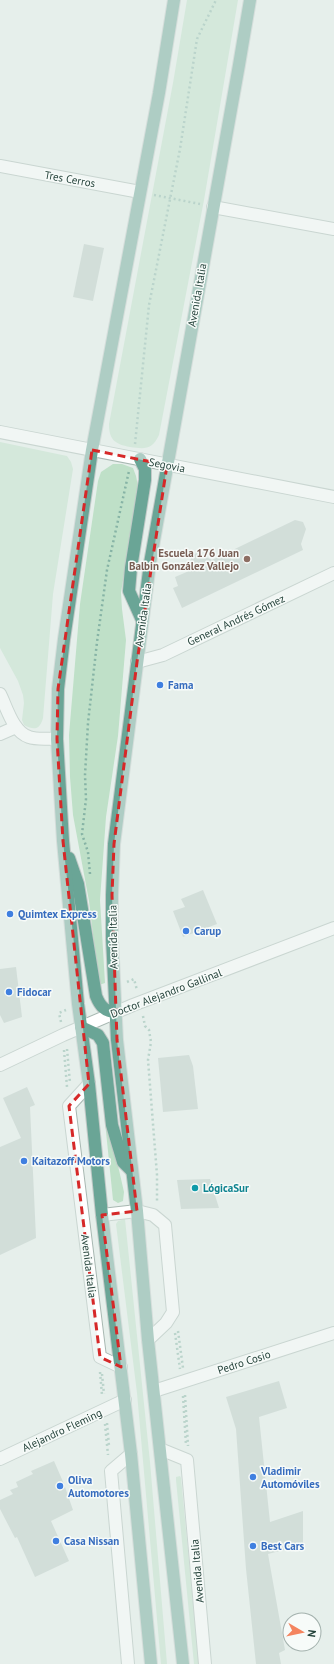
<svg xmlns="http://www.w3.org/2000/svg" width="334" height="1664" font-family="'PT Sans',sans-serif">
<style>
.green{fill:#bfe0c8}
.building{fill:#bbcac4}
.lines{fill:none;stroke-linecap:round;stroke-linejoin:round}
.minor-casing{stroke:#a8b8b2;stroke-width:14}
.tertiary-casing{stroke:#a8b8b2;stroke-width:14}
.primary-casing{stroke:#c2cac8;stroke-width:14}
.path{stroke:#86b3a5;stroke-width:2.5;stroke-dasharray:2 3;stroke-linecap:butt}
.minor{stroke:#fff;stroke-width:12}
.tertiary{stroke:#fff;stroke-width:12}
.primary{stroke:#6aa596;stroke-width:12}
.marked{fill:none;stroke:#d62828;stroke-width:3;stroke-dasharray:8 5;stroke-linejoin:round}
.education-dot{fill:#8d6e63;stroke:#f7fbf9;stroke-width:1.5}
.shop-dot{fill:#3f7fe0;stroke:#f7fbf9;stroke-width:1.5}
.culture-dot{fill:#0f9aa8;stroke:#f7fbf9;stroke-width:1.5}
.labels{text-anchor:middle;stroke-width:3;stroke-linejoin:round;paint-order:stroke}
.street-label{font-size:11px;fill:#24423a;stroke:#f7fbf9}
.education-label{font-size:11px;font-weight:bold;fill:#785e54;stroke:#f7fbf9;text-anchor:end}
.shop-label{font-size:11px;font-weight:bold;fill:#366cbe;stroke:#f7fbf9;text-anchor:start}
.culture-label{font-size:11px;font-weight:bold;fill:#0d838f;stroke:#f7fbf9;text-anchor:start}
</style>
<rect width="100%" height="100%" fill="#e6efeb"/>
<g class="green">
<path d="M187,0H238L204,200L159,435C152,450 145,449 130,447C115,444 109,440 109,424L173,83Z"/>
<path d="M0,442L67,456L71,462L73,469L53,594L43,718C40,729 35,731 24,725L22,720L24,703L23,695L18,681L0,648Z"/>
<polygon points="113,464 122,464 133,468 136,476 138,486 121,593 122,609 126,640 118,736 106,817 100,900 105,983 99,985 89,901 73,815 70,777 69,735 80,604 98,481 101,472"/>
<polygon points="97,1044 99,1044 109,1126 124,1192 123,1201 118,1203 113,1200"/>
<polygon points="125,1219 150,1462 167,1664 161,1664 137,1393 116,1224 118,1221"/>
<polygon points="180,1476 181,1478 199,1664 194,1664 176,1480 176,1477"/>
</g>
<g class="building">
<polygon points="84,244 104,248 93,301 73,297"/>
<polygon points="295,520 303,522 306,529 301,544 303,550 182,608 173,588 178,586 175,577 189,571 191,557 194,554 198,553 212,560"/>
<polygon points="203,890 217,924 183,937 173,911 185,907 181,899"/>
<polygon points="16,967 22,1017 4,1023 0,1015 0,969"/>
<polygon points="189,1055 193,1066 198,1109 163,1112 158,1058"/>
<polygon points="27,1087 35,1105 30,1107 36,1238 0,1255 0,1147 21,1138 3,1098"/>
<polygon points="210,1179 219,1208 181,1209 177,1180"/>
<polygon points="279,1381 287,1408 259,1417 270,1522 303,1511 303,1545 268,1554 285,1650 279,1653 281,1664 256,1664 246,1569 236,1429 226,1397"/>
<polygon points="54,1461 64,1484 73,1510 51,1521 69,1561 35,1577 17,1537 15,1538 0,1509 0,1500 13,1494 10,1490 18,1487 16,1482 33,1474 31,1471"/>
</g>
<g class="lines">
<g class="minor-casing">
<g id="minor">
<polyline points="0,166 140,192"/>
<polyline points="213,207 334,229"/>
<polyline points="0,432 334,497"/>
<polyline points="137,662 163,655 334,573"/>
<polyline points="0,734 16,727"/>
<polyline points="0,1065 63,1035 133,1005 334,928"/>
<polyline points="89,1084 69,1106 100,1357 121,1367"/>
<polyline points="102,1215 137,1211 153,1215 165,1225 173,1312 166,1323 148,1340"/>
<polyline points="154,1391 334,1333"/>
<polyline points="160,1449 187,1460 205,1664"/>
<polyline points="0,1459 125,1400"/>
<polyline points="128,1664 111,1471 131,1454"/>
</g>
</g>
<g class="tertiary-casing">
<path id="tertiary" d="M0,694C7,708 13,732 29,737C37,740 48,738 57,739"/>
</g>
<g class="primary-casing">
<g id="primary">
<polyline points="140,459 145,469 145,480 131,568 129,591 142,620"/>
<path d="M69,858L78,884L96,996C100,1006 105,1012 116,1012"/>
<polyline points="81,1027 98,1035 103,1043 112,1125 123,1162 131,1170"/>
<polyline points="151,1664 131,1454 102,1215 89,1084 78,1004 63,841 57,739 58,689 64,639 92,450 159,93 174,0"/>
<polyline points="183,1664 148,1340 137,1211 117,1040 112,939 112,895 114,844 150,563 239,65 250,0"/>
</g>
</g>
<g class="path">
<polyline points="154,195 200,204"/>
<polyline points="135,444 149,305 180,149 197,39 216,0"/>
<polyline points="90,874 88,852 82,834 86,799 85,775 88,723 97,642 107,570 129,471"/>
<polyline points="127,982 134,979 137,990"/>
<polyline points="143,1016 145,1026 149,1030 151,1042 148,1060 157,1175 157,1203"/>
<polyline points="61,1022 59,1013 66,1010"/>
<polyline points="67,1049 70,1083"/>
<polyline points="64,1050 67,1087"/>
<polyline points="178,1331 183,1368"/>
<polyline points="175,1333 180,1369"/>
<polyline points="100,1372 102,1395"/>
<polyline points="102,1374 104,1394"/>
<polyline points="185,1395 188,1446"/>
<polyline points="183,1396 186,1445"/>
<polyline points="107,1423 109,1446"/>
<polyline points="105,1424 108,1455"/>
</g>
<use href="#minor" class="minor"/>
<use href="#tertiary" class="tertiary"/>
<use href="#primary" class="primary"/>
</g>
<path d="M0 0H334V1664H0ZM92,450L167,465L137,662L114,844L112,895L117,1040L137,1211L102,1215L121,1367L100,1357L69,1106L89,1084L63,841L57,739L58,689Z" fill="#e6efeb" fill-opacity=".55" fill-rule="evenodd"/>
<path class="marked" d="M92,450L167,465L137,662L114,844L112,895L117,1040L137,1211L102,1215L121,1367L100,1357L69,1106L89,1084L63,841L57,739L58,689Z"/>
<circle class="education-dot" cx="247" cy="559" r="4"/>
<g class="shop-dot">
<circle cx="160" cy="685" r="4"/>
<circle cx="10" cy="914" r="4"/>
<circle cx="186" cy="931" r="4"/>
<circle cx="9" cy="992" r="4"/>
<circle cx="24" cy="1161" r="4"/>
<circle cx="253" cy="1477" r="4"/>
<circle cx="60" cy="1486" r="4"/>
<circle cx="56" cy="1541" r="4"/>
<circle cx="253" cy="1546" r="4"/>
</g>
<circle class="culture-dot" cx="195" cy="1188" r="4"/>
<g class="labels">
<g class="street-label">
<text transform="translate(70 179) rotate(10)" y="4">Tres Cerros</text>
<text transform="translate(197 295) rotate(-80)" y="4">Avenida Italia</text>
<text transform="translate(167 465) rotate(11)" y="4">Segovia</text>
<text transform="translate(143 615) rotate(-82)" y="4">Avenida Italia</text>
<text transform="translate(236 620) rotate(-25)" y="4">General Andrés Gómez</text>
<text transform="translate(113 937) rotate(-91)" y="4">Avenida Italia</text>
<text transform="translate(166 993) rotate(-21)" y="4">Doctor Alejandro Gallinal</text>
<text transform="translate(89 1266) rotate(83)" y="4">Avenida Italia</text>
<text transform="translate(244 1362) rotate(-18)" y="4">Pedro Cosio</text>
<text transform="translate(62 1430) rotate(-25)" y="4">Alejandro Fleming</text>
<text transform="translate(197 1571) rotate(-95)" y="4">Avenida Italia</text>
</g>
<g class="education-label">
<text x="239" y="557">Escuela 176 Juan<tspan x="239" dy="13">Balbin González Vallejo</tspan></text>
</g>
<g class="shop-label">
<text x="168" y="689">Fama</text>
<text x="18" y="918">Quimtex Express</text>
<text x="194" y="935">Carup</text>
<text x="17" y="996">Fidocar</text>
<text x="32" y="1165">Kaitazoff Motors</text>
<text x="261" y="1475">Vladimir<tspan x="261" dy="13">Automóviles</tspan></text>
<text x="68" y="1484">Oliva<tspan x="68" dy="13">Automotores</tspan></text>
<text x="64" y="1545">Casa Nissan</text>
<text x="261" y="1550">Best Cars</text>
</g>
<g class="culture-label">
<text x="203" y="1192">LógicaSur</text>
</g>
</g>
<g transform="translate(302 1632) rotate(99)"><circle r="19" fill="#f7fbf9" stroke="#a3b1ad"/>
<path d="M0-3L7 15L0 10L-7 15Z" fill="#f4845f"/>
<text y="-6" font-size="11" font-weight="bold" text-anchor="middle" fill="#24423a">N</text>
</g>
</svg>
